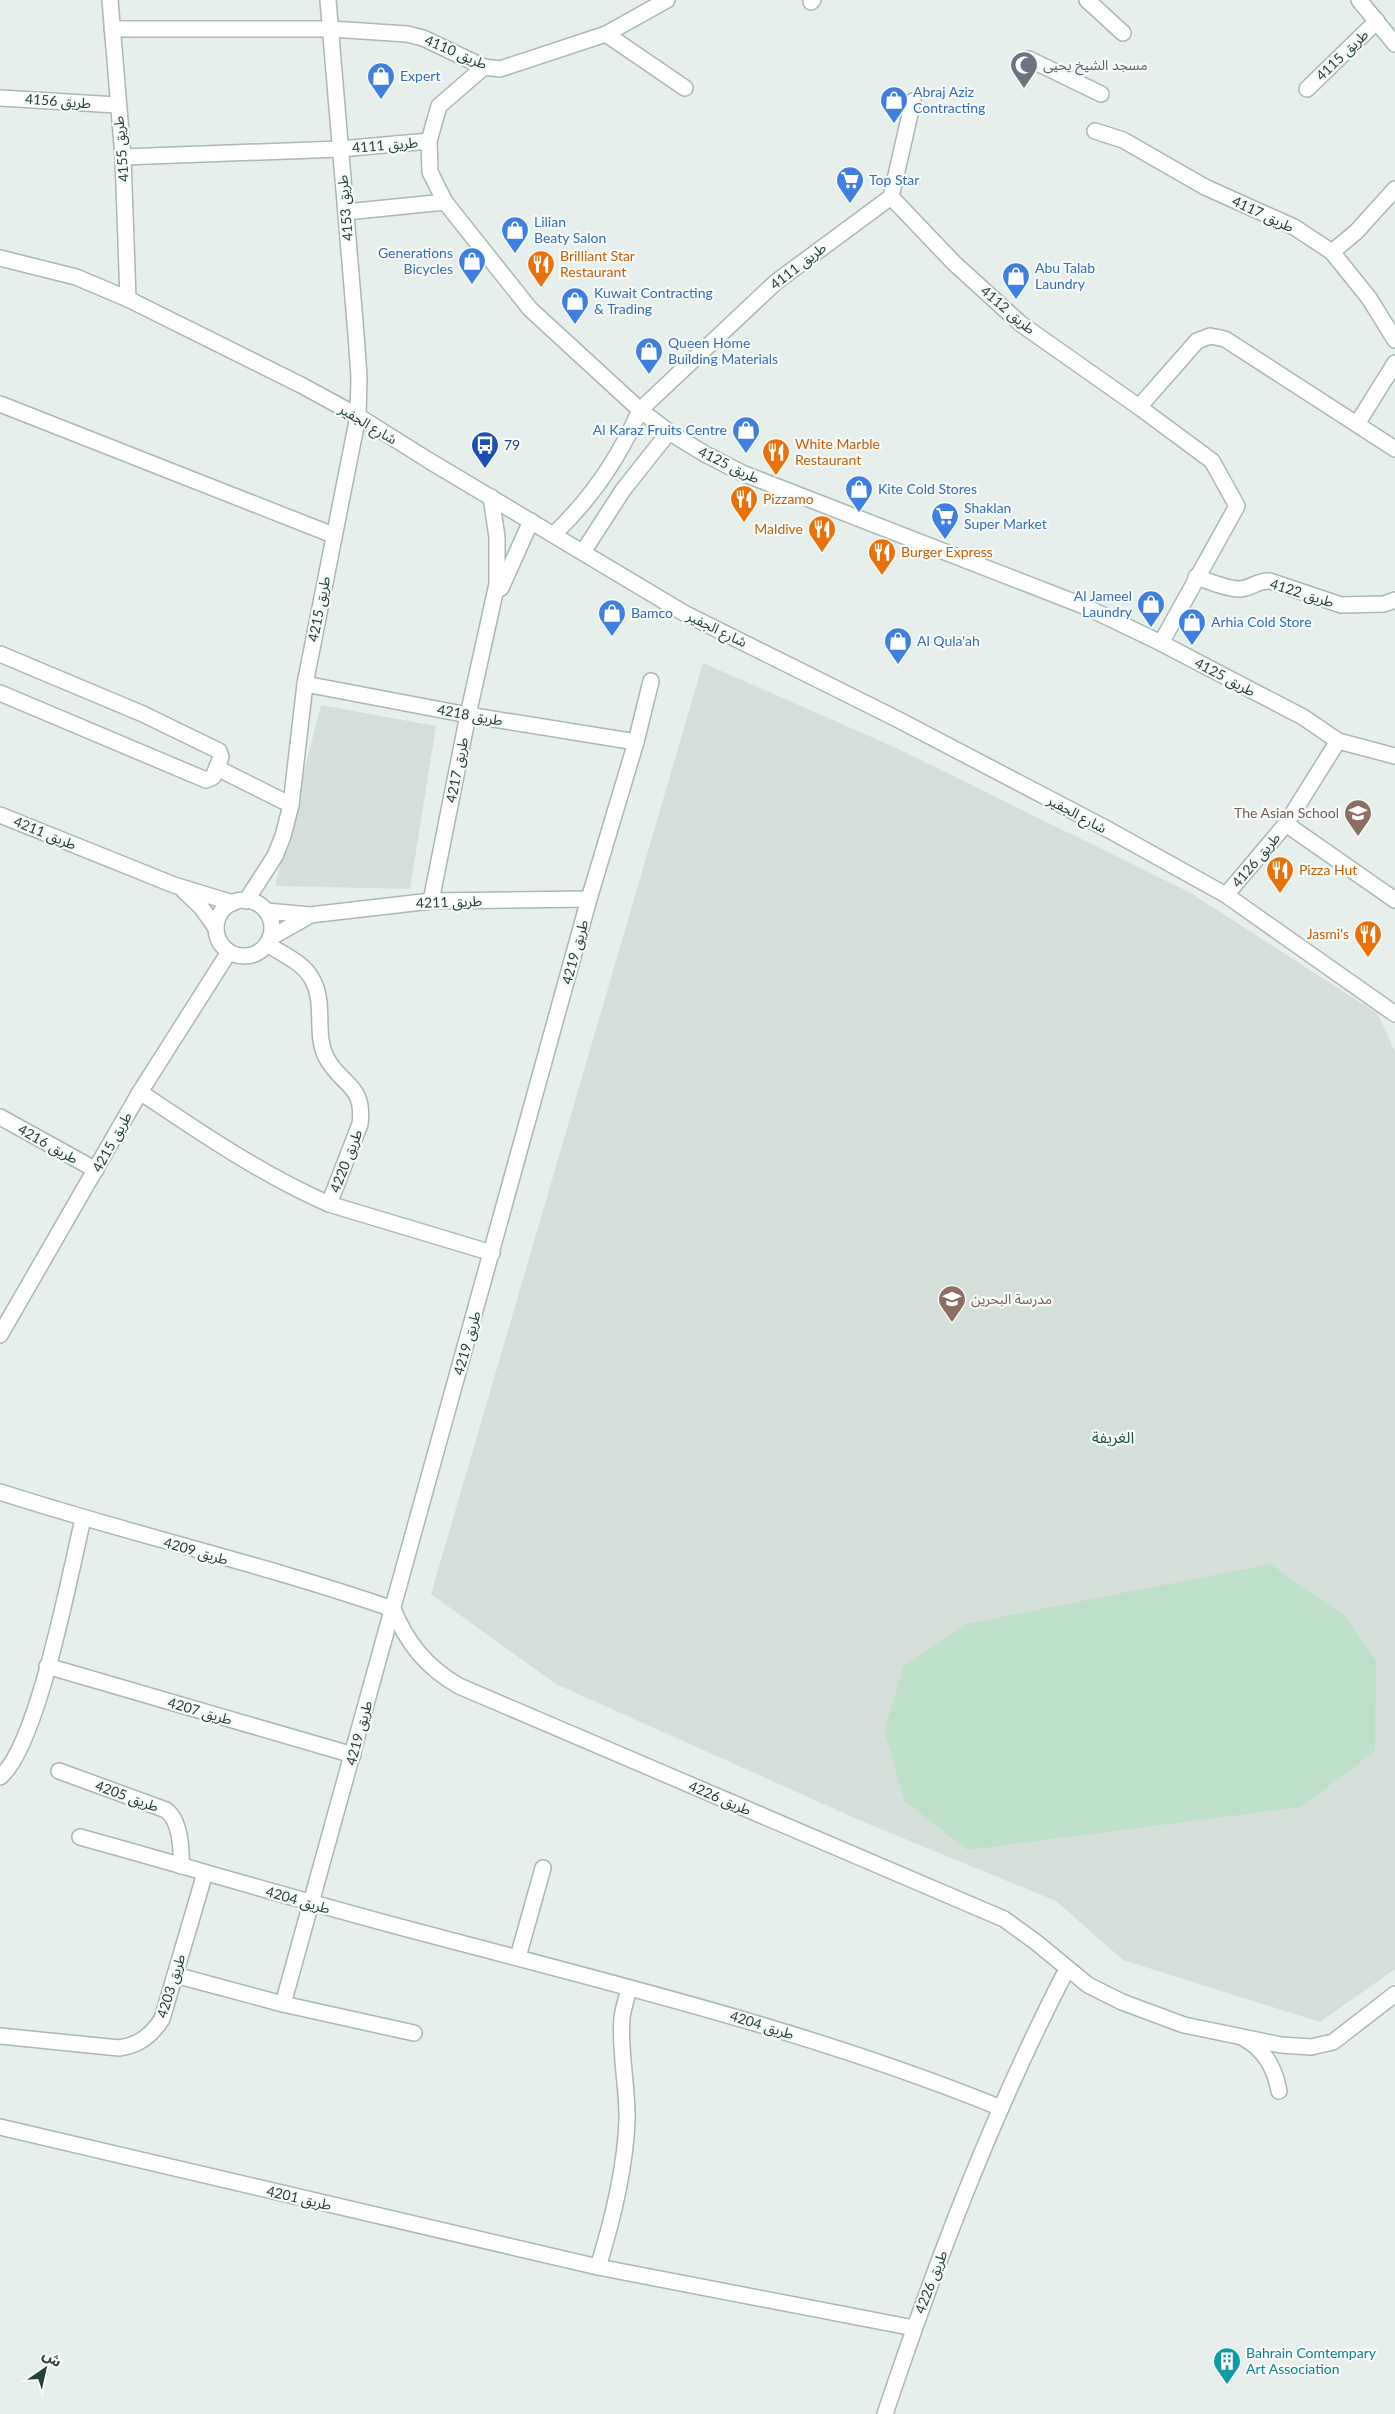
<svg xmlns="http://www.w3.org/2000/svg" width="1395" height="2414" font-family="Lato,'Noto Sans Arabic',sans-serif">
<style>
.built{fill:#d4dfda}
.green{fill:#bfe0c8}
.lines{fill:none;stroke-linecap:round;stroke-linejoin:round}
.minor-casing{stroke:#a8b8b2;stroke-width:18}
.minor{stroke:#fff;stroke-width:15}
.labels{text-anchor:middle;stroke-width:4.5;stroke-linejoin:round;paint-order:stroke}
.street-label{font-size:14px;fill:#24423a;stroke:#f7fbf9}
.worship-label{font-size:14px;fill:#5b616d;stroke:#f7fbf9;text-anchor:start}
.shop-label{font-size:14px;fill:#366cbe;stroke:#f7fbf9;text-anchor:start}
.food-label{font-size:14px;fill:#c56008;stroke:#f7fbf9;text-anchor:start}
.transit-label{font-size:14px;fill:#164399;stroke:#f7fbf9;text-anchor:start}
.education-label{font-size:14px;fill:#785e54;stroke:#f7fbf9;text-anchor:end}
.culture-label{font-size:14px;fill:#0d838f;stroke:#f7fbf9;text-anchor:start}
.quarter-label{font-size:16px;fill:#1f5548;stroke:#f7fbf9}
</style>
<rect width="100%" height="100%" fill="#e6efeb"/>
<g class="built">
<polygon points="703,663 892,746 1189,892 1378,1014 1395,1052 1395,1969 1320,2022 1123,1960 1056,1901 859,1820 556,1684 431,1594"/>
<polygon points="321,705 436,726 410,889 275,886"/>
</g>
<polygon class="green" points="1270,1564 1344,1615 1376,1660 1375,1751 1301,1807 967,1850 905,1801 884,1731 904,1666 965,1624"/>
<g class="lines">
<g class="minor-casing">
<g id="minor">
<polyline points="110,0 123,157 128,299"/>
<polyline points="1087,0 1123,33"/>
<polyline points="1359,0 1395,44"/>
<polyline points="811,2 813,0"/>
<polyline points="112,29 331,29 407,34 423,38 484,67 500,69 606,34 667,0"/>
<polyline points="606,34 685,88"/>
<polyline points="1029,59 1101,94"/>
<polyline points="484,67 439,106 429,141 430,172 445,202 530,309 640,410 669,432 705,454 742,473 1084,606 1161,643 1303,717 1338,741 1395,756"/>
<polyline points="1307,89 1377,21"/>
<polyline points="0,98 117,105"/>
<polyline points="1095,131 1123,140 1205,187 1294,227 1332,252 1369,298 1395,340"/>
<polyline points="123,157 340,149 429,141"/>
<polyline points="891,197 954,263 1021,324 1139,407 1212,461 1237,506 1161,643"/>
<polyline points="346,212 445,202"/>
<polyline points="1332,252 1356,232 1395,189"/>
<polyline points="0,258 76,277 128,299 301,385 358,416 428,460 684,613 897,719 1109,830 1226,895 1395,1014"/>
<polyline points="0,404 333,535"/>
<polyline points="1139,407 1197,341 1210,336 1225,339 1395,449"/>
<polyline points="1357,424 1395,363"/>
<path d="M554,534C592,498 619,458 640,410L776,282L891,197L913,101"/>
<polyline points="583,552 623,490 669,432"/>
<path d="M1196,577C1209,581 1226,589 1239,589C1252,589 1256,580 1270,581L1341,605L1384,604L1395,600"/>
<polyline points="501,588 531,521"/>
<polyline points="0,654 143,714 219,751 221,757 213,777 206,780 0,693"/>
<polyline points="305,684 468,715 636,742"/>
<polyline points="217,768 291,805"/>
<polyline points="0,815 174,885 233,903"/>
<polyline points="1286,824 1395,900"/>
<polyline points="184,891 201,907 216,928"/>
<polyline points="1226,895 1286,824 1338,741"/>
<circle cx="244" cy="928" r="28"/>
<polyline points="246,901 275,856 283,836 291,805 305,684 358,416 359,377 356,334 328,0"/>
<polyline points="431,901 468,715 497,584 497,537 491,497"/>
<polyline points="266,911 310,915 431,901 589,899"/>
<polyline points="270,938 309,916"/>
<path d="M267,944C282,954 303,962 312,979C326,1003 314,1033 326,1057C341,1086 365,1084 360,1124L329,1204"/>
<path d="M140,1092C201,1133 261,1174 329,1204L492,1253"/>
<polyline points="0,1117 96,1170"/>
<polyline points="0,1335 140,1092 229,952"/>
<path d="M0,1492C130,1534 263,1564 393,1609"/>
<path d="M393,1609C407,1643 426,1667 459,1686L1004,1919L1037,1943L1088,1985L1122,2002L1184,2025L1281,2045L1311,2047L1333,2042L1395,1994"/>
<polyline points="47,1666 353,1755"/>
<path d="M59,1771L166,1810C180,1820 182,1849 181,1866"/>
<path d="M0,1777C38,1746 70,1573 83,1519"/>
<path d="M80,1837C199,1870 318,1906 438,1937C627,1987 819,2034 1001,2108"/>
<polyline points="518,1957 543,1868"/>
<polyline points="175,1975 283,2004 414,2033"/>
<polyline points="283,2004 589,899 636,742 651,681"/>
<path d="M0,2036L119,2048C139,2045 151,2036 162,2019L205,1873"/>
<path d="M1245,2039C1265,2050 1275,2069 1279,2091"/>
<polyline points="0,2127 598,2267 914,2328"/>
<path d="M598,2267C613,2219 625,2171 627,2121C628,2087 619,2052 622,2018C623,2008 627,1998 629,1988"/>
<path d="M885,2414C936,2262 993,2112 1067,1969"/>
</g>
</g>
<use href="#minor" class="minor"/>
</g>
<defs>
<g id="mosque-pin" transform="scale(1.4375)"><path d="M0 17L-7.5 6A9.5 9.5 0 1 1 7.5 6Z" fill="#6b7280" stroke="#f7fbf9"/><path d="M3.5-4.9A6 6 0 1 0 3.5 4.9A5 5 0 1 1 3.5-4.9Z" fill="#fff"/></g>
<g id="shop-pin" transform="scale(1.4375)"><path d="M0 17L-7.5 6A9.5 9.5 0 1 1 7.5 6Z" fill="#3f7fe0" stroke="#f7fbf9"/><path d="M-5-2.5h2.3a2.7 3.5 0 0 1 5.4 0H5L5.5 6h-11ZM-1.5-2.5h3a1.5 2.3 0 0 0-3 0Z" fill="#fff"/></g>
<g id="supermarket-pin" transform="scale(1.4375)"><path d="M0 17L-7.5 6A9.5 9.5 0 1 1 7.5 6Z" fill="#3f7fe0" stroke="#f7fbf9"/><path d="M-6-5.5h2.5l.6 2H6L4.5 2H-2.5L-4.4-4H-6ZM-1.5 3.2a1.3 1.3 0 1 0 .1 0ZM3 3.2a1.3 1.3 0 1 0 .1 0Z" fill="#fff"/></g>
<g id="restaurant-pin" transform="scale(1.4375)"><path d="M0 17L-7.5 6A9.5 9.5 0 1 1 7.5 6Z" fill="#e8710a" stroke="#f7fbf9"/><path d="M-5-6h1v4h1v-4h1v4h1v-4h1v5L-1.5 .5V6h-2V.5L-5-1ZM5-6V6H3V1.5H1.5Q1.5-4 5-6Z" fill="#fff"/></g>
<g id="bus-pin" transform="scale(1.4375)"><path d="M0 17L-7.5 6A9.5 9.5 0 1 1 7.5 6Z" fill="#1a4fb4" stroke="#f7fbf9"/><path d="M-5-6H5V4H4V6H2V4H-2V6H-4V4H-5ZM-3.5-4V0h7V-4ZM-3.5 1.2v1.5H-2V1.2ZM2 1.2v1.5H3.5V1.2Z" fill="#fff"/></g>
<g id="school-pin" transform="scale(1.4375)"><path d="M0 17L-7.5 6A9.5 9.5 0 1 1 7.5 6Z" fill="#8d6e63" stroke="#f7fbf9"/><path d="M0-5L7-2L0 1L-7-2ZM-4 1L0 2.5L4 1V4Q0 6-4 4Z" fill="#fff"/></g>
<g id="building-pin" transform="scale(1.4375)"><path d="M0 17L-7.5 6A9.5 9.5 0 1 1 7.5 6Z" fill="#0f9aa8" stroke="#f7fbf9"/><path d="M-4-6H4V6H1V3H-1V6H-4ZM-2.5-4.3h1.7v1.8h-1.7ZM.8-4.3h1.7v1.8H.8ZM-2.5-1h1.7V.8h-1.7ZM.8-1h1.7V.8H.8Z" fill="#fff"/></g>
</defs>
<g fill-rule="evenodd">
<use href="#mosque-pin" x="1024" y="65"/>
<use href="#shop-pin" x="381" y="76"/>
<use href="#shop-pin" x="894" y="100"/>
<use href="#supermarket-pin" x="850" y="180"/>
<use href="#shop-pin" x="515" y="230"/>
<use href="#shop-pin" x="472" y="261"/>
<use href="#restaurant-pin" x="541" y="264"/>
<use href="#shop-pin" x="1016" y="276"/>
<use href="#shop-pin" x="575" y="301"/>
<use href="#shop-pin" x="649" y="351"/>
<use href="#shop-pin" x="746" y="430"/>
<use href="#bus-pin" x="485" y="445"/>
<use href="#restaurant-pin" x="776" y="452"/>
<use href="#shop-pin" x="859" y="489"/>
<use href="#restaurant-pin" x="744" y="499"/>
<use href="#supermarket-pin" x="945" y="516"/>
<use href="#restaurant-pin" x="822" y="529"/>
<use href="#restaurant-pin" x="882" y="552"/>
<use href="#shop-pin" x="1151" y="604"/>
<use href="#shop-pin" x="612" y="613"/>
<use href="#shop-pin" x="1192" y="622"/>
<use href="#shop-pin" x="898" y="641"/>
<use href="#school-pin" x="1358" y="813"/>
<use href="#restaurant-pin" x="1280" y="870"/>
<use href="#restaurant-pin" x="1368" y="934"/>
<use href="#school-pin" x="952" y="1299"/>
<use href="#building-pin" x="1227" y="2361"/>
</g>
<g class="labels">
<g class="street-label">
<text transform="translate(456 52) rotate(23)" y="5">طريق 4110</text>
<text transform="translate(1342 55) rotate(-44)" y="5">طريق 4115</text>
<text transform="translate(58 101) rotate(4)" y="5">طريق 4156</text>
<text transform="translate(385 145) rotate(-5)" y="5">طريق 4111</text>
<text transform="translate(121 149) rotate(-95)" y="5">طريق 4155</text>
<text transform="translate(345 208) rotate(-95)" y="5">طريق 4153</text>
<text transform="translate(1263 214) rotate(25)" y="5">طريق 4117</text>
<text transform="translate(798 266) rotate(-38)" y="5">طريق 4111</text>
<text transform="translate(1008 310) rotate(40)" y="5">طريق 4112</text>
<text transform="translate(368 424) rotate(31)" y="5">شارع الجفير</text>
<text transform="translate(729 465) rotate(26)" y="5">طريق 4125</text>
<text transform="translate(1302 593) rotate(17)" y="5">طريق 4122</text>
<text transform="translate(319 609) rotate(-79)" y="5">طريق 4215</text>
<text transform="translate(717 629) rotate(26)" y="5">شارع الجفير</text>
<text transform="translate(1225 677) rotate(28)" y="5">طريق 4125</text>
<text transform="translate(470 715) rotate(10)" y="5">طريق 4218</text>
<text transform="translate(457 770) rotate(-79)" y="5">طريق 4217</text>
<text transform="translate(1077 814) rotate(28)" y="5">شارع الجفير</text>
<text transform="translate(45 833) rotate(22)" y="5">طريق 4211</text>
<text transform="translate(1256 860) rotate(-50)" y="5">طريق 4126</text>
<text transform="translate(449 902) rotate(-2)" y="5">طريق 4211</text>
<text transform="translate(575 952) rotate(-75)" y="5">طريق 4219</text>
<text transform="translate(112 1142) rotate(-61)" y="5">طريق 4215</text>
<text transform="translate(48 1144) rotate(29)" y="5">طريق 4216</text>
<text transform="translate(346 1161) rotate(-69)" y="5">طريق 4220</text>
<text transform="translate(467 1343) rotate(-74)" y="5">طريق 4219</text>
<text transform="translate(196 1551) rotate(16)" y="5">طريق 4209</text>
<text transform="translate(200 1711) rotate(16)" y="5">طريق 4207</text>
<text transform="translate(359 1733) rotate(-75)" y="5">طريق 4219</text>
<text transform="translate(127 1796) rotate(20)" y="5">طريق 4205</text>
<text transform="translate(720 1798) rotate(23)" y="5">طريق 4226</text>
<text transform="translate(298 1900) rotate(16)" y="5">طريق 4204</text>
<text transform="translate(171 1986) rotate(-73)" y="5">طريق 4203</text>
<text transform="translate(762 2025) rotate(17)" y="5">طريق 4204</text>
<text transform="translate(299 2198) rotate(13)" y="5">طريق 4201</text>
<text transform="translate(931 2282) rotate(-69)" y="5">طريق 4226</text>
</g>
<g class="worship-label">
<text x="1043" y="70">مسجد الشيخ يحيى</text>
</g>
<g class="shop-label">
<text x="400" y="81">Expert</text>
<text x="913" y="97">Abraj Aziz<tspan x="913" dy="16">Contracting</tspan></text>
<text x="869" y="185">Top Star</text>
<text x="534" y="227">Lilian<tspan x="534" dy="16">Beaty Salon</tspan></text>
<text x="453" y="258" text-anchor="end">Generations<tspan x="453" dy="16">Bicycles</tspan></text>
<text x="1035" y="273">Abu Talab<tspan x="1035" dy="16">Laundry</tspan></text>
<text x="594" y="298">Kuwait Contracting<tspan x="594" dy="16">&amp; Trading</tspan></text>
<text x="668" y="348">Queen Home<tspan x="668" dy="16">Building Materials</tspan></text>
<text x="727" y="435" text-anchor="end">Al Karaz Fruits Centre</text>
<text x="878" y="494">Kite Cold Stores</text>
<text x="964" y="513">Shaklan<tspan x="964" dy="16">Super Market</tspan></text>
<text x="1132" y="601" text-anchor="end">Al Jameel<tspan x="1132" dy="16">Laundry</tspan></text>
<text x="631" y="618">Bamco</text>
<text x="1211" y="627">Arhia Cold Store</text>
<text x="917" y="646">Al Qula'ah</text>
</g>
<g class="food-label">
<text x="560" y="261">Brilliant Star<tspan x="560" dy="16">Restaurant</tspan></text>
<text x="795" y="449">White Marble<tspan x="795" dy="16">Restaurant</tspan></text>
<text x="763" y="504">Pizzamo</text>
<text x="803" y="534" text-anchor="end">Maldive</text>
<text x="901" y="557">Burger Express</text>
<text x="1299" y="875">Pizza Hut</text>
<text x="1349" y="939" text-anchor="end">Jasmi's</text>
</g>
<g class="transit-label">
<text x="504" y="450">79</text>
</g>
<g class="education-label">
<text x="1339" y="818">The Asian School</text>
<text x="971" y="1304" text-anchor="start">مدرسة البحرين</text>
</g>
<g class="culture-label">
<text x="1246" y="2358">Bahrain Comtempary<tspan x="1246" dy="16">Art Association</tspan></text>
</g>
<g class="quarter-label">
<text x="1113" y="1443">الغريفة</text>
</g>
</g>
<g transform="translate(45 2369) rotate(34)" stroke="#f7fbf9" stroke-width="4" paint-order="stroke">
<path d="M0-4L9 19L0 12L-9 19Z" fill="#24423a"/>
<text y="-8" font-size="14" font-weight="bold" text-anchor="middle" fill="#24423a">ش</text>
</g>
</svg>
